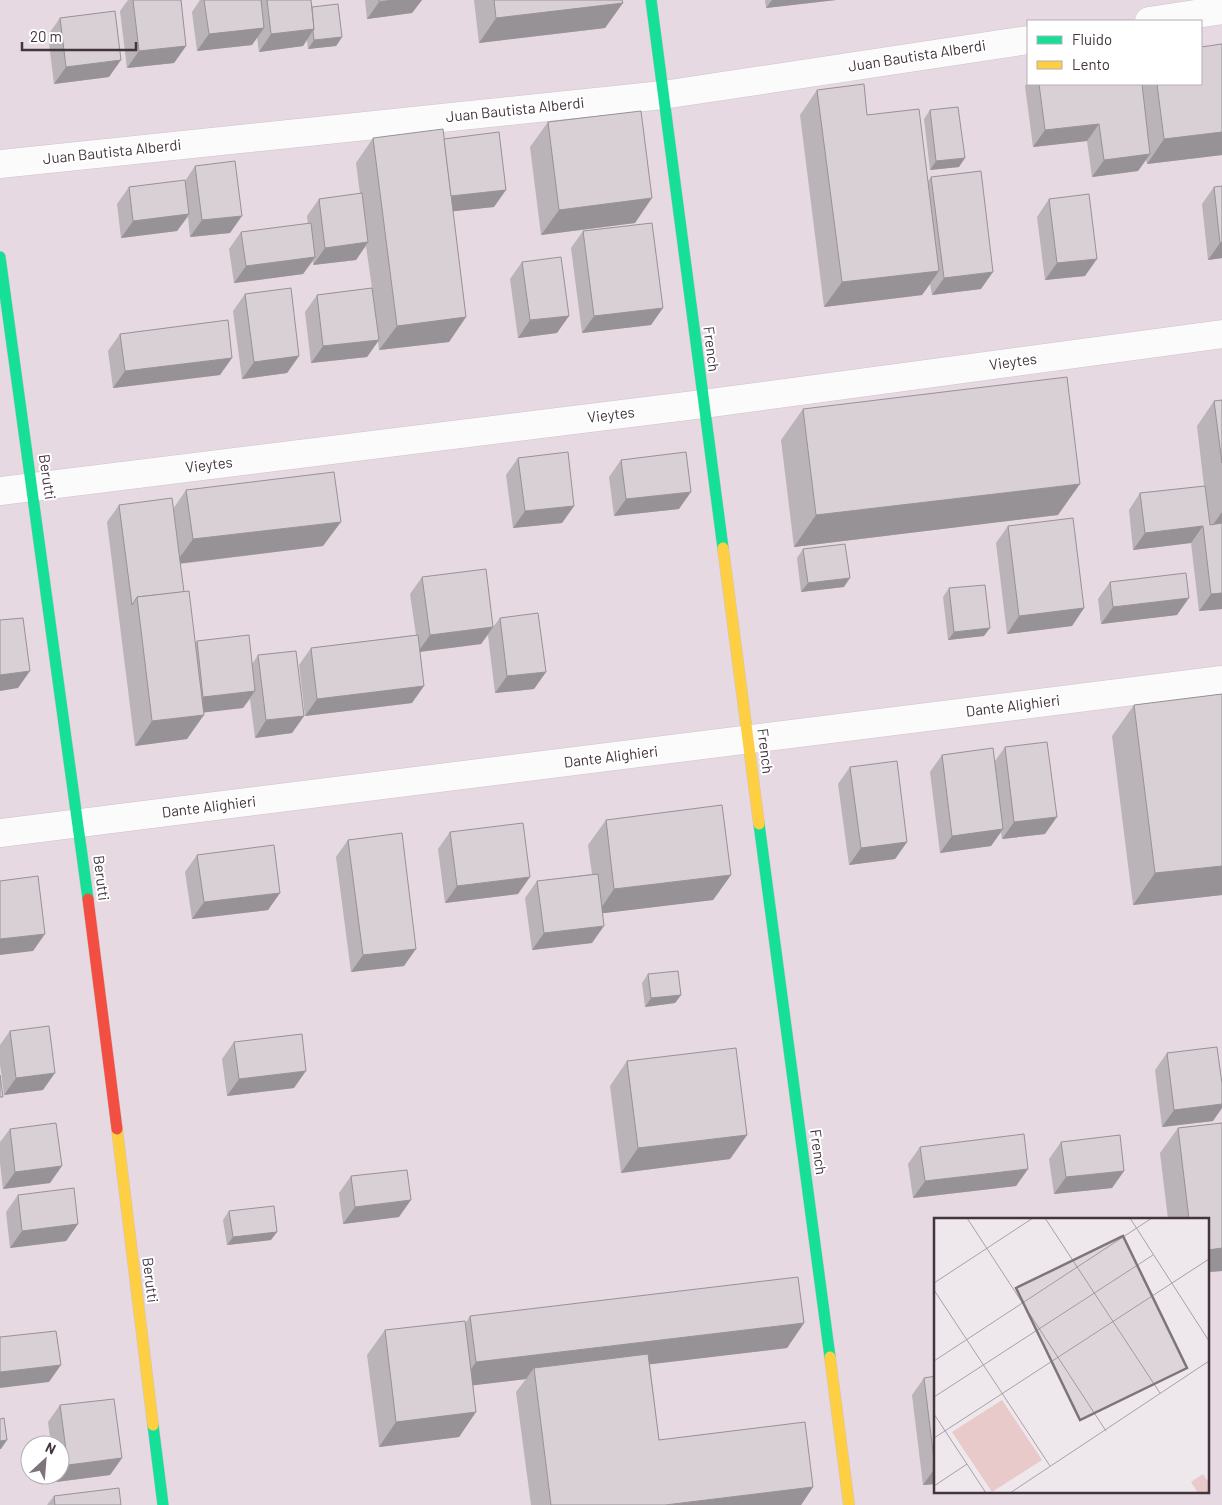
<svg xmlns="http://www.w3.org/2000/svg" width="1222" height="1505" font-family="Barlow,sans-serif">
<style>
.residential{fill:#e6d9e2;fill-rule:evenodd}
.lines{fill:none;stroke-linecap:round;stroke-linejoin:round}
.street-casing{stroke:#ccc4ca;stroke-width:29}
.fast-casing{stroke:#cfc2ca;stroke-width:12}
.slow-casing{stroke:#cfc2ca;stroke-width:12}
.jam-casing{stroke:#cfc2ca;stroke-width:12}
.street{stroke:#fcfbfc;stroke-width:28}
.fast{stroke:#16e098;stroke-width:11}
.slow{stroke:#ffcf43;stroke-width:11}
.jam{stroke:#f24e42;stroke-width:11}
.wall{fill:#bab3b7}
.shaded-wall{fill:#979295}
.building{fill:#d8d0d5;stroke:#979295}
.labels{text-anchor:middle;stroke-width:4;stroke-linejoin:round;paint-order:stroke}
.street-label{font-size:15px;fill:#43353f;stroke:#fff}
.inset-road{fill:none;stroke:#aaa0a7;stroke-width:1}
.view{fill:#7f737c;fill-opacity:0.15;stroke:#7f737c;stroke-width:2.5}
.inset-edge{fill:none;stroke:#43353f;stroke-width:2.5}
</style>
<rect width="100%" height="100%" fill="#eee7ec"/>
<path class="residential" d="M0,0H1222V1505H0ZM1028,21H1201V84H1028ZM936,1219H1208V1491H936ZM30,1445H60V1475H30Z"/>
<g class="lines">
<g class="street-casing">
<g id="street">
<polyline points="1149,21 1222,10"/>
<polyline points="0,164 663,95 1028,40"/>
<polyline points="0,491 703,404 1222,334"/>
<polyline points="0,833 1222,680"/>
</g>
</g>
<g class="fast-casing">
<g id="fast">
<polyline points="651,0 723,548"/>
<polyline points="0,257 88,899"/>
<polyline points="759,824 830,1357"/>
<polyline points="153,1425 163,1505"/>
</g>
</g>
<g class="slow-casing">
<g id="slow">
<polyline points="723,548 759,824"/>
<polyline points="117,1129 153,1425"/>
<polyline points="830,1357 849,1505"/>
</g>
</g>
<g class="jam-casing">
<polyline id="jam" points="88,899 117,1129"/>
</g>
<use href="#street" class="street"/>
<use href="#fast" class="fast"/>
<use href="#slow" class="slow"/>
<use href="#jam" class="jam"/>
</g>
<g class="wall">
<polygon points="128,0 181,0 186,46 174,63 127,68 120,11"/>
<polygon points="200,0 311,0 312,7 342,37 336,46 308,49 307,40 303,46 259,52 257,37 252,45 197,51 192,12"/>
<polygon points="365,0 422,0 412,13 367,19"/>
<polygon points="474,0 622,0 605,28 479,43"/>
<polygon points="765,0 836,0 766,8"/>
<polygon points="60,18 109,77 54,84 48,35"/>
<polygon points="1222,44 1222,155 1147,164 1146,160 1138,171 1092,177 1087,141 1033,147 1025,86 1028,82 1028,84 1201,84"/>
<polygon points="817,90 867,115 928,181 931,177 981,289 932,295 930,284 922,295 824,307 800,115"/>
<polygon points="930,110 959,167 930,170 924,119"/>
<polygon points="548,122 635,223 541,235 530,147"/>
<polygon points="373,138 444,139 494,207 453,211 466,317 449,342 379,350 378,341 367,357 311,363 305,312 317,295 372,288 366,246 356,260 313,265 313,261 303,274 234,283 229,249 241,232 308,224 307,216 319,199 360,194 356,163"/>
<polygon points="195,166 230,233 190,237 188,217 177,231 121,238 117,204 129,187 185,181"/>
<polygon points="1214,187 1222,258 1208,260 1202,204"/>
<polygon points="1049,199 1085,276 1045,280 1037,217"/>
<polygon points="583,231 651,325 582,333 571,248"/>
<polygon points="522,262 557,333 518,338 510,279"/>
<polygon points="245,294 299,356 287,373 242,379 233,311"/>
<polygon points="120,334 220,375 113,388 108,351"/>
<polygon points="1222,400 1222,609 1199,611 1191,543 1133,550 1129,510 1140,493 1204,486 1197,426 1214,401"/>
<polygon points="803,409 1058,515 794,547 781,440"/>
<polygon points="518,458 574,506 562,523 513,528 506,475"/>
<polygon points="621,460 679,509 614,516 609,477"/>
<polygon points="186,490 323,546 180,564 184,592 195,643 197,641 252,664 258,655 304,716 292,733 255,738 250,699 243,708 204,712 187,739 135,746 107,522 119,505 173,509"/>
<polygon points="1008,526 1084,608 1072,626 1007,634 996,543"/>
<polygon points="803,549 844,587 801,592 797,558"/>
<polygon points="422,577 493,627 500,618 546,672 534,689 495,693 488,635 481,644 420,652 412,703 305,716 299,665 311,648 416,635 410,594"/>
<polygon points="1110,582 1177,615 1101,624 1098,599"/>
<polygon points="949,588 984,636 948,640 943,597"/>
<polygon points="1222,694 1222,895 1133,905 1112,736 1134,705"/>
<polygon points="1005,747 1045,834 1002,839 1001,832 991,846 940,853 930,772 942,755 995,761"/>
<polygon points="850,767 907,842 895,859 849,865 838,784"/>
<polygon points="606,820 731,875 713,900 602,913 592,943 532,950 525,898 537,881 592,874 588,845"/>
<polygon points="450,832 518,894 445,903 438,849"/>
<polygon points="348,840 404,966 351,972 336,857"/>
<polygon points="197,855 280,893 268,910 192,919 185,872"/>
<polygon points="648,974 681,995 675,1003 645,1007 642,983"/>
<polygon points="10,1031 43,1090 4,1095 0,1064 0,1045"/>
<polygon points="234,1042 294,1088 227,1096 222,1059"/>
<polygon points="1167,1053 1213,1121 1162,1127 1155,1070"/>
<polygon points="627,1061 747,1135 730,1159 621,1173 610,1086"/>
<polygon points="1222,1123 1222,1271 1208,1272 1208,1219 1168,1219 1160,1153 1178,1128"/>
<polygon points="10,1129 50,1183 3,1189 0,1163 0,1142"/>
<polygon points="1061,1142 1124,1171 1112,1188 1054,1194 1049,1159"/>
<polygon points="920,1147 1028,1169 1016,1186 913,1198 908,1164"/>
<polygon points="351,1176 399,1217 343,1224 339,1193"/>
<polygon points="18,1195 78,1224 66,1241 10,1248 6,1212"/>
<polygon points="229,1211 271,1240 227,1245 223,1220"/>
<polygon points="470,1316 804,1323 787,1348 650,1364 659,1440 813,1487 801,1505 531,1505 516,1392 526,1379 473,1385 476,1412 459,1437 379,1447 367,1355 385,1330 465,1324"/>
<polygon points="936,1376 936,1484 923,1485 912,1395 924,1378"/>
<polygon points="60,1405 122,1458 110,1475 56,1482 55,1475 60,1475 60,1445 51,1445 48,1422"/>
<polygon points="54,1496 121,1505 47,1505"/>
</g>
<g class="shaded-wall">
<polygon points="394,0 422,0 412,13 367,19 379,2"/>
<polygon points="772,0 836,0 766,8"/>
<polygon points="623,3 605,28 479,43 496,18"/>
<polygon points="264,28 252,45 197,51 209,34"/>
<polygon points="314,29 303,46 259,52 271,34"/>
<polygon points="342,37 336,46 308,49 314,40"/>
<polygon points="186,46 174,63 127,68 139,51"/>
<polygon points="121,60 109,77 54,84 66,67"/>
<polygon points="1099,124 1087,141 1033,147 1045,130"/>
<polygon points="1222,132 1222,155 1147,164 1164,139"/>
<polygon points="1150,154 1138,171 1092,177 1104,160"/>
<polygon points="965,158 959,167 930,170 936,161"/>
<polygon points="506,190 494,207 437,213 449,196"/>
<polygon points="652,198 635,223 541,235 559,210"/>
<polygon points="189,214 177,231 121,238 133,221"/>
<polygon points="242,216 230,233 190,237 202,220"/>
<polygon points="368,242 356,260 313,265 325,248"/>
<polygon points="1222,242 1222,258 1208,260 1220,243"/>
<polygon points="315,257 303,274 234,283 246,266"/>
<polygon points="1097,259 1085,276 1045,280 1057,263"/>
<polygon points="939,271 922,295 824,307 842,282"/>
<polygon points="993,272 981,289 932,295 944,278"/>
<polygon points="663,308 651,325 582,333 594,316"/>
<polygon points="569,316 557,333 518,338 530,320"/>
<polygon points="466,317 449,342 379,350 397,326"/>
<polygon points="379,340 367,357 311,363 323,346"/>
<polygon points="299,356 287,373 242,379 254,362"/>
<polygon points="232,358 220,375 113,388 125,371"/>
<polygon points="1080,484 1058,515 794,547 816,515"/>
<polygon points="691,492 679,509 614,516 626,499"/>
<polygon points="574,506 562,523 513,528 525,511"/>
<polygon points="1222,512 1222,528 1210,529"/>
<polygon points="341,522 323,546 175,564 193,539"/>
<polygon points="1203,526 1191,543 1133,550 1145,533"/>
<polygon points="850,578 844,587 801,592 808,583"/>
<polygon points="1222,593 1222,609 1199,611 1211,594"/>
<polygon points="1189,598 1177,615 1101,624 1113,607"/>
<polygon points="1084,608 1072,626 1007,634 1019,616"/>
<polygon points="493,627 481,644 418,652 430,635"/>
<polygon points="990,628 984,636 948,640 954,632"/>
<polygon points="30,671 18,688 0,691 0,675"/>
<polygon points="546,672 534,689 495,693 507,676"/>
<polygon points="424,686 412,703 305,716 317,699"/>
<polygon points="255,691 243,708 191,714 203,697"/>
<polygon points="204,715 187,739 135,746 152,721"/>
<polygon points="304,716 292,733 255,738 266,720"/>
<polygon points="1057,817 1045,834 1002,839 1014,822"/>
<polygon points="1003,829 991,846 940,853 952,836"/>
<polygon points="907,842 895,859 849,865 861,848"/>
<polygon points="1222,866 1222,895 1133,905 1155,873"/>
<polygon points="731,875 713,900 597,914 614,889"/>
<polygon points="530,877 518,894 445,903 457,886"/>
<polygon points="280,893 268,910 192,919 204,902"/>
<polygon points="604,926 592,943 532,950 544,933"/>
<polygon points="45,934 33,951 0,955 0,939"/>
<polygon points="416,949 404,966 351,972 363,955"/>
<polygon points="681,995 675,1003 645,1007 651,998"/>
<polygon points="306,1071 294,1088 227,1096 239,1079"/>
<polygon points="55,1073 43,1090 4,1095 16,1078"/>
<polygon points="1222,1104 1222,1108 1213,1121 1162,1127 1174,1110"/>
<polygon points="747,1135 730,1159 621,1173 638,1148"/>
<polygon points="62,1166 50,1183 3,1189 15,1172"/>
<polygon points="1028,1169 1016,1186 913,1198 925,1181"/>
<polygon points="1124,1171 1112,1188 1054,1194 1066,1177"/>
<polygon points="411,1200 399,1217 343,1224 355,1207"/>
<polygon points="78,1224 66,1241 10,1248 22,1231"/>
<polygon points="277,1232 271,1240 227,1245 233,1237"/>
<polygon points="1222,1248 1222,1271 1208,1272 1208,1250"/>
<polygon points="804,1323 787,1348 535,1378 534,1368 526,1379 459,1387 476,1362"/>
<polygon points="61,1365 49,1382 0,1388 0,1372"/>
<polygon points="476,1412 459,1437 379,1447 396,1422"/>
<polygon points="7,1440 1,1449 0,1449 0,1441"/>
<polygon points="122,1458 110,1475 56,1482 68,1465"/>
<polygon points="935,1468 936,1468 936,1484 923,1485"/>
<polygon points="813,1487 801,1505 665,1505"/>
</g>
<g class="building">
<polygon points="133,0 181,0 186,46 139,51"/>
<polygon points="204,0 261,0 264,28 209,34"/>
<polygon points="267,0 311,0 314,29 271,34"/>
<polygon points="379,0 394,0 379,2"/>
<polygon points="494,0 622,0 623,3 496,18"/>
<polygon points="338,4 342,37 314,40 313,31 314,29 312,7"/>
<polygon points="115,11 121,60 66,67 60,18"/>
<polygon points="1222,44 1222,132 1164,139 1157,84 1201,84 1201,47"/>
<polygon points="864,84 867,115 919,109 939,271 842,282 817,90"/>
<polygon points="1039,84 1142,84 1150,154 1104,160 1099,124 1045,130"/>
<polygon points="958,107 965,158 936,161 930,110"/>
<polygon points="641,111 652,198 559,210 548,122"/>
<polygon points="443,129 466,317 397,326 373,138"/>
<polygon points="499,132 506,190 451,196 444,139"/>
<polygon points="235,161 242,216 202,220 195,166"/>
<polygon points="981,171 993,272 944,278 931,177"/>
<polygon points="185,180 189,214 133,221 129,187"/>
<polygon points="1222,186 1222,242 1220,243 1214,187"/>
<polygon points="362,193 368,242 325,248 319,199"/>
<polygon points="1089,194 1097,259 1057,263 1049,199"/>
<polygon points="311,223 315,257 246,266 241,232"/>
<polygon points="652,223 663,308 594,316 583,231"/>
<polygon points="561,257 569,316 530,320 522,262"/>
<polygon points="291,288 299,356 254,362 245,294"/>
<polygon points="372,288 379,340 323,346 317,295"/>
<polygon points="228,320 232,358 125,371 120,334"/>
<polygon points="1067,377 1080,484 816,515 803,409"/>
<polygon points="1222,400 1222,463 1214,401"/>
<polygon points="568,452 574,506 525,511 518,458"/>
<polygon points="686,452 691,492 626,499 621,460"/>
<polygon points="334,472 341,522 193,539 186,490"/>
<polygon points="1205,486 1210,525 1222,523 1222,593 1211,594 1203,526 1145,533 1140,493"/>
<polygon points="172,498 184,592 137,597 132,605 119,505"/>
<polygon points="1073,518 1084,608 1019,616 1008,526"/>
<polygon points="845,544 850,578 808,583 803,549"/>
<polygon points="486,569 493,627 430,635 422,577"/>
<polygon points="1186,573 1189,598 1113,607 1110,582"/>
<polygon points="985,585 990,628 954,632 949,588"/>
<polygon points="189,591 204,715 152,721 137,597"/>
<polygon points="538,613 546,672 507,676 500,618"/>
<polygon points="23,618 30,671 0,675 0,620"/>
<polygon points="249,635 255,691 203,697 197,641"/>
<polygon points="418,635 424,686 317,699 311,648"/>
<polygon points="296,651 304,716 266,720 258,655"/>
<polygon points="1222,694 1222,866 1155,873 1134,705"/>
<polygon points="1047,742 1057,817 1014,822 1005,747"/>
<polygon points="993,748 1003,829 952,836 942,755"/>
<polygon points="897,761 907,842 861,848 850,767"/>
<polygon points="722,805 731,875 614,889 606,820"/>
<polygon points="523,823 530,877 457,886 450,832"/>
<polygon points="402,833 416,949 363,955 348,840"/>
<polygon points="274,845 280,893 204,902 197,855"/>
<polygon points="598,874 604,926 544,933 537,881"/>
<polygon points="38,876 45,934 0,939 0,881"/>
<polygon points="678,971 681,995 651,998 648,974"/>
<polygon points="49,1026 55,1073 16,1078 10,1031"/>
<polygon points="302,1034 306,1071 239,1079 234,1042"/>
<polygon points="1217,1047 1222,1084 1222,1104 1174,1110 1167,1053"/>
<polygon points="736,1048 747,1135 638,1148 627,1061"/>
<polygon points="0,1075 3,1097 0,1097"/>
<polygon points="56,1123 62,1166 15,1172 10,1129"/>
<polygon points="1222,1123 1222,1248 1208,1250 1208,1219 1189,1219 1178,1128"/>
<polygon points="1024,1134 1028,1169 925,1181 920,1147"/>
<polygon points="1120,1135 1124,1171 1066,1177 1061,1142"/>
<polygon points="407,1170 411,1200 355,1207 351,1176"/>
<polygon points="74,1188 78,1224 22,1231 18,1195"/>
<polygon points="274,1206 277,1232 233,1237 229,1211"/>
<polygon points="798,1277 804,1323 476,1362 470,1316"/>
<polygon points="465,1321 476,1412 396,1422 385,1330"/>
<polygon points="56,1331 61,1365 0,1372 0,1337"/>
<polygon points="648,1354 659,1440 805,1422 813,1487 665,1505 551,1505 534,1368"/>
<polygon points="936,1376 936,1468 935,1468 924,1378"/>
<polygon points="114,1399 122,1458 68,1465 60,1405"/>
<polygon points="4,1418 7,1440 0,1441 0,1419"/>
<polygon points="119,1488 121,1505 55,1505 54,1496"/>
</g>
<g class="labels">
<g class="street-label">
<text transform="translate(917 56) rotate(-9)" y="5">Juan Bautista Alberdi</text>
<text transform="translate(515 110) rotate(-6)" y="5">Juan Bautista Alberdi</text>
<text transform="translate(112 152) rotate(-6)" y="5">Juan Bautista Alberdi</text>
<text transform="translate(711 349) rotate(83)" y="5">French</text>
<text transform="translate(1013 362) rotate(-8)" y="5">Vieytes</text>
<text transform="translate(611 415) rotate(-7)" y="5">Vieytes</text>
<text transform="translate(209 465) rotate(-7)" y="5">Vieytes</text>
<text transform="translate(47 477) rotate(82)" y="5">Berutti</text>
<text transform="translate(1013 706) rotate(-7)" y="5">Dante Alighieri</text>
<text transform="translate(765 751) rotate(83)" y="5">French</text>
<text transform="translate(611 757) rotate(-7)" y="5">Dante Alighieri</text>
<text transform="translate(209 807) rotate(-7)" y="5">Dante Alighieri</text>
<text transform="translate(101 878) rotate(83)" y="5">Berutti</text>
<text transform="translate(818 1152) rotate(82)" y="5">French</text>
<text transform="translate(150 1280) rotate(83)" y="5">Berutti</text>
</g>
</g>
<g transform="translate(934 1218)">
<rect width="275" height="275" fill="#eee7ec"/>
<path d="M68,182L108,242L58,274L18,214ZM269,256L275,265V275H264L257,264Z" fill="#e8caca"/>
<path class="inset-road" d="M33,0L172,213M111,0L226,175M196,0L275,123M0,65L99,0M0,72L116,248M0,143L218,0M0,179L219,37M0,196L52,275M0,220L275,41M0,268L33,246M76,275L275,143"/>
<path class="view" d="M189,18L253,150L146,202L82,70Z"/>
<rect width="275" height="275" class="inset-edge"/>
</g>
<rect x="1027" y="20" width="175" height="65" fill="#ffffff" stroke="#b4aeb2"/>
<rect x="1037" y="36" width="25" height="8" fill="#16e098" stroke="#b4aeb2"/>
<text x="1072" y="45" font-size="15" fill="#43353f">Fluido</text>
<rect x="1037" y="61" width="25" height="8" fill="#ffcf43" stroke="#b4aeb2"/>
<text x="1072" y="70" font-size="15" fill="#43353f">Lento</text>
<g transform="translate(45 1460) rotate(26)"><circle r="24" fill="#ffffff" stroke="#b4aeb2"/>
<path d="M0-4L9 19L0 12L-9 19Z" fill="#7f737c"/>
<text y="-8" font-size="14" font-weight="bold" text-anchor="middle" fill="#43353f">N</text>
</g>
<path d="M22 42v8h114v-8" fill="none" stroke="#43353f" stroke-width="2.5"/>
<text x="30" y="42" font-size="15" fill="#43353f" stroke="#ffffff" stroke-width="4" paint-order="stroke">20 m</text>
</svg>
